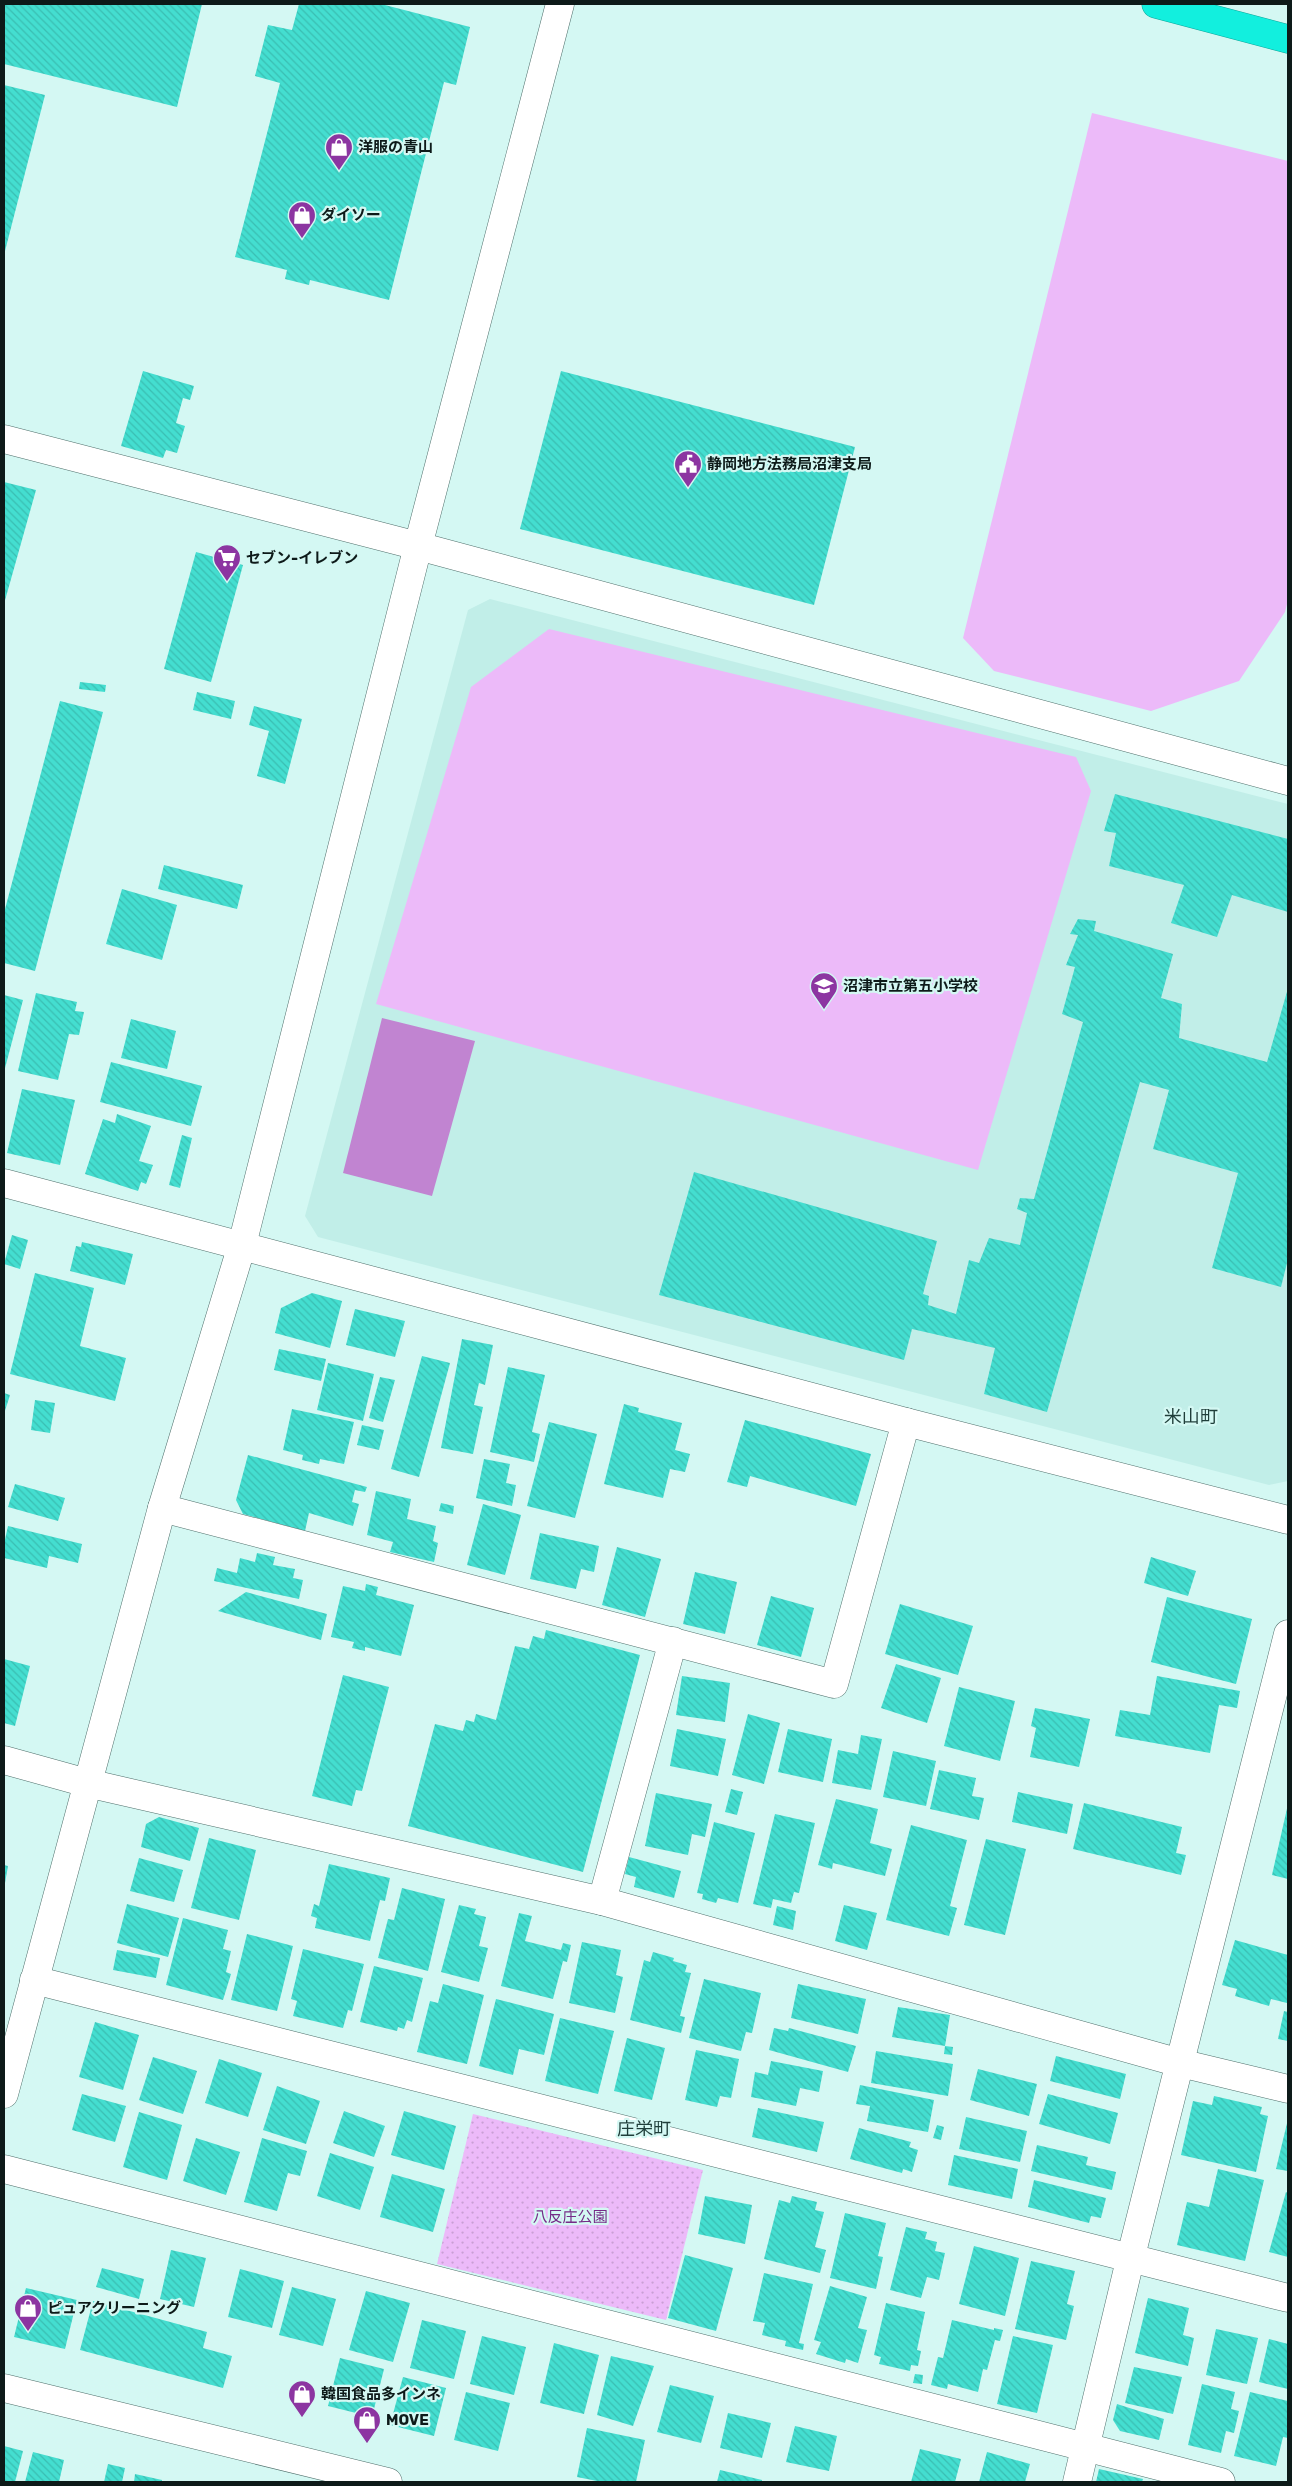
<svg xmlns="http://www.w3.org/2000/svg" width="1292" height="2486" font-family="Rubik,'Noto Sans JP',sans-serif">
<style>
.built{fill:#c1eee8}
.park{fill:url(#park-dots)}
.garden{fill:#ecbaf9}
.water{fill:#c184d1}
.building{fill:url(#building-back-hatch)}
.lines{fill:none;stroke-linecap:round;stroke-linejoin:round}
.minor-casing{stroke:#50706c;stroke-width:29}
.highway-casing{stroke:#10a499;stroke-width:29}
.minor{stroke:#fff;stroke-width:28}
.highway{stroke:#12efde;stroke-width:28}
.labels{text-anchor:middle;stroke-width:4.5;stroke-linejoin:round;paint-order:stroke}
.poi-label{font-size:15px;font-weight:bold;fill:#0d1a19;stroke:#d4f8f3;text-anchor:start}
.park-label{font-size:15px;fill:#752b87;stroke:#d4f8f3}
.quarter-label{font-size:18px;fill:#1f3e3a;stroke:#d4f8f3}
</style>
<defs>
<pattern id="park-dots" width="8" height="8" patternUnits="userSpaceOnUse" patternTransform="scale(1.25)"><rect width="8" height="8" fill="#ecbaf9"/><path d="M2 2h.1M6 6h.1" fill="none" stroke="#c99fd5" stroke-width="1.8" stroke-linecap="round"/></pattern>
<pattern id="building-back-hatch" width="6" height="6" patternUnits="userSpaceOnUse" patternTransform="scale(1.25)"><rect width="6" height="6" fill="#44ded0"/><path d="M-1 5l2 2M0 0l6 6M5-1l2 2" fill="none" stroke="#3abeb2"/></pattern>
</defs>
<rect width="100%" height="100%" fill="#d4f8f3"/>
<polygon class="built" points="490,599 1288,804 1288,1481 1269,1485 318,1237 305,1216 468,610"/>
<polygon class="park" points="473,2114 703,2170 666,2320 437,2264"/>
<g class="garden">
<polygon points="1092,113 1288,161 1288,600 1285,612 1239,681 1151,711 994,671 963,638"/>
<polygon points="549,629 1076,757 1091,791 978,1170 376,1004 471,687"/>
</g>
<polygon class="water" points="382,1018 475,1041 432,1196 343,1173"/>
<g class="building">
<polygon points="4,4 202,4 177,107 4,64"/>
<polygon points="299,4 381,4 470,27 456,85 444,82 389,300 310,280 309,285 285,279 287,270 235,257 280,83 255,76 268,25 292,30"/>
<polygon points="4,85 45,95 4,255"/>
<polygon points="143,371 194,386 190,400 183,398 176,423 185,426 177,453 166,450 163,458 121,446"/>
<polygon points="561,371 855,447 814,605 520,529"/>
<polygon points="4,482 36,490 4,604"/>
<polygon points="196,552 243,565 211,682 164,669"/>
<polygon points="80,682 106,685 105,692 79,689"/>
<polygon points="197,692 235,701 231,719 193,710"/>
<polygon points="60,701 103,712 35,971 4,963 4,913"/>
<polygon points="254,706 302,719 285,784 257,776 269,731 249,725"/>
<polygon points="1115,794 1288,839 1288,912 1232,895 1217,937 1171,923 1184,885 1109,866 1116,833 1104,831"/>
<polygon points="164,865 243,885 237,909 158,889"/>
<polygon points="122,889 177,905 162,960 106,944"/>
<polygon points="1078,919 1096,921 1094,931 1173,954 1161,998 1182,1004 1179,1038 1267,1062 1288,988 1288,1259 1281,1287 1212,1268 1238,1173 1153,1149 1169,1090 1140,1082 1047,1412 984,1394 995,1348 912,1329 904,1360 659,1295 694,1172 937,1241 923,1294 929,1296 928,1305 956,1314 969,1260 979,1263 989,1238 1020,1245 1027,1213 1017,1209 1020,1198 1034,1199 1083,1022 1062,1014 1075,967 1066,965 1078,935 1070,934"/>
<polygon points="36,993 77,1002 75,1011 84,1012 79,1035 69,1034 58,1080 18,1071"/>
<polygon points="4,995 23,1000 4,1072"/>
<polygon points="131,1019 176,1031 167,1069 121,1058"/>
<polygon points="111,1062 202,1086 191,1126 100,1102"/>
<polygon points="22,1089 75,1100 60,1165 7,1153"/>
<polygon points="117,1114 151,1126 139,1161 153,1165 146,1184 141,1182 138,1191 85,1174 103,1119 115,1123"/>
<polygon points="182,1135 192,1138 180,1188 169,1185"/>
<polygon points="12,1235 28,1240 20,1269 4,1264"/>
<polygon points="82,1242 133,1254 125,1285 70,1271 76,1246 81,1247"/>
<polygon points="35,1273 94,1288 80,1346 126,1358 115,1401 10,1374"/>
<polygon points="312,1293 342,1301 330,1348 275,1333 281,1308"/>
<polygon points="355,1309 405,1321 395,1357 346,1345"/>
<polygon points="462,1339 493,1345 485,1385 479,1383 474,1405 483,1407 473,1454 441,1448"/>
<polygon points="279,1349 326,1359 321,1381 274,1370"/>
<polygon points="422,1356 450,1363 419,1477 391,1469"/>
<polygon points="328,1363 374,1374 363,1421 317,1410"/>
<polygon points="508,1367 545,1375 532,1432 540,1434 534,1462 490,1452"/>
<polygon points="380,1377 395,1380 383,1422 369,1418"/>
<polygon points="4,1393 10,1395 4,1414"/>
<polygon points="35,1400 55,1403 50,1433 31,1430"/>
<polygon points="624,1404 639,1408 638,1412 682,1423 675,1450 690,1454 685,1472 670,1469 663,1498 604,1484"/>
<polygon points="292,1409 354,1422 344,1464 320,1459 319,1464 302,1460 303,1455 283,1450"/>
<polygon points="745,1420 871,1454 856,1506 750,1476 747,1487 727,1482"/>
<polygon points="549,1422 597,1434 575,1518 527,1506"/>
<polygon points="362,1425 384,1430 379,1450 357,1445"/>
<polygon points="248,1455 367,1487 365,1492 355,1490 352,1502 359,1504 353,1526 309,1513 305,1531 243,1514 236,1500"/>
<polygon points="484,1459 510,1464 506,1483 516,1485 512,1506 476,1498"/>
<polygon points="15,1484 65,1498 58,1521 8,1507"/>
<polygon points="376,1491 411,1499 407,1519 436,1526 433,1541 438,1543 434,1562 390,1552 393,1542 367,1535"/>
<polygon points="441,1503 454,1506 453,1514 439,1511"/>
<polygon points="483,1504 521,1515 505,1575 467,1565"/>
<polygon points="8,1526 82,1544 78,1563 49,1556 47,1568 4,1558 4,1544"/>
<polygon points="540,1533 599,1546 594,1572 581,1569 576,1589 530,1579"/>
<polygon points="617,1547 661,1559 645,1617 602,1605"/>
<polygon points="257,1553 275,1557 273,1565 295,1569 293,1578 303,1580 299,1599 214,1581 217,1568 237,1573 240,1558 255,1562"/>
<polygon points="1151,1557 1196,1571 1188,1596 1144,1583"/>
<polygon points="695,1572 737,1582 725,1634 683,1624"/>
<polygon points="366,1584 378,1587 376,1595 414,1605 401,1656 365,1647 365,1651 352,1648 354,1642 331,1637 343,1586 365,1591"/>
<polygon points="246,1592 327,1614 321,1640 218,1611"/>
<polygon points="771,1596 814,1608 801,1657 757,1645"/>
<polygon points="1167,1597 1252,1619 1236,1684 1151,1662"/>
<polygon points="900,1604 973,1626 958,1675 885,1654"/>
<polygon points="546,1630 640,1655 583,1872 408,1826 435,1724 463,1731 466,1720 474,1722 476,1714 496,1720 515,1646 529,1649 533,1636 544,1639"/>
<polygon points="4,1659 30,1666 15,1726 4,1723"/>
<polygon points="896,1664 941,1678 927,1723 881,1708"/>
<polygon points="343,1675 389,1687 362,1791 356,1790 352,1806 312,1796"/>
<polygon points="682,1676 730,1683 725,1722 676,1715"/>
<polygon points="1157,1676 1240,1691 1237,1708 1219,1705 1210,1753 1115,1736 1120,1710 1150,1715"/>
<polygon points="959,1687 1015,1701 1000,1761 944,1746"/>
<polygon points="1035,1708 1090,1719 1079,1767 1030,1757 1036,1728 1031,1726"/>
<polygon points="748,1714 780,1723 764,1784 732,1775"/>
<polygon points="677,1729 726,1739 718,1776 670,1766"/>
<polygon points="788,1729 832,1739 823,1782 778,1772"/>
<polygon points="861,1735 882,1739 871,1790 832,1783 838,1750 858,1754"/>
<polygon points="893,1751 936,1761 926,1806 883,1797"/>
<polygon points="939,1770 976,1778 972,1796 984,1798 979,1820 930,1809"/>
<polygon points="731,1789 743,1792 737,1815 725,1812"/>
<polygon points="1018,1792 1073,1804 1067,1834 1012,1822"/>
<polygon points="656,1793 712,1804 705,1837 692,1834 688,1855 645,1846"/>
<polygon points="836,1799 878,1809 870,1843 892,1849 885,1876 833,1863 832,1869 818,1865"/>
<polygon points="1084,1803 1182,1827 1176,1853 1186,1855 1181,1875 1073,1849"/>
<polygon points="1288,1804 1288,1879 1272,1875"/>
<polygon points="775,1814 815,1823 799,1893 794,1892 791,1903 773,1899 771,1908 753,1904"/>
<polygon points="159,1817 199,1828 190,1861 141,1847 146,1824"/>
<polygon points="714,1822 755,1833 738,1903 718,1898 716,1903 702,1899 703,1894 697,1893"/>
<polygon points="911,1825 967,1840 950,1906 957,1908 949,1936 886,1920"/>
<polygon points="209,1838 256,1850 239,1920 191,1908"/>
<polygon points="986,1839 1026,1849 1005,1935 964,1925"/>
<polygon points="629,1857 681,1871 674,1898 634,1887 636,1877 625,1874"/>
<polygon points="139,1858 183,1870 174,1902 130,1891"/>
<polygon points="329,1864 390,1878 385,1901 380,1900 370,1941 315,1928 317,1918 311,1916 314,1904 319,1906"/>
<polygon points="4,1865 8,1866 5,1883 4,1883"/>
<polygon points="402,1888 445,1899 428,1971 378,1958 388,1919 394,1920"/>
<polygon points="127,1904 179,1918 168,1957 117,1943"/>
<polygon points="459,1905 476,1909 474,1914 486,1917 479,1946 488,1948 479,1982 441,1972"/>
<polygon points="844,1905 877,1913 867,1950 835,1941"/>
<polygon points="777,1906 796,1911 793,1930 773,1925"/>
<polygon points="519,1913 532,1916 525,1941 561,1950 563,1943 571,1945 567,1962 563,1961 553,1999 501,1986"/>
<polygon points="183,1918 228,1930 223,1949 231,1951 226,1972 231,1974 223,2000 166,1985"/>
<polygon points="247,1934 293,1946 277,2011 231,2000"/>
<polygon points="1235,1940 1288,1955 1287,2003 1271,1999 1269,2006 1235,1996 1237,1989 1222,1985"/>
<polygon points="582,1942 621,1950 616,1975 623,1977 615,2013 569,2003"/>
<polygon points="303,1949 364,1964 352,2011 348,2010 343,2028 293,2016 297,2001 291,1999"/>
<polygon points="117,1950 160,1958 156,1978 113,1970"/>
<polygon points="653,1952 674,1958 673,1961 687,1965 685,1972 691,1973 680,2016 685,2017 681,2033 630,2020 644,1960 650,1962"/>
<polygon points="374,1966 423,1978 412,2022 407,2020 404,2029 398,2027 397,2031 360,2022"/>
<polygon points="704,1979 761,1993 752,2033 746,2032 741,2051 689,2038"/>
<polygon points="443,1984 484,1995 467,2064 417,2052 430,2001 438,2003"/>
<polygon points="798,1984 866,1999 858,2034 791,2018"/>
<polygon points="496,1999 554,2014 544,2055 519,2049 513,2075 479,2066"/>
<polygon points="898,2007 950,2015 945,2046 892,2037"/>
<polygon points="1284,2011 1288,2012 1288,2041 1278,2039"/>
<polygon points="560,2018 614,2031 598,2094 545,2081"/>
<polygon points="95,2022 139,2035 123,2090 79,2077"/>
<polygon points="774,2028 788,2031 789,2028 856,2046 848,2072 769,2050"/>
<polygon points="627,2038 665,2048 652,2100 614,2091"/>
<polygon points="945,2046 953,2047 952,2055 944,2054"/>
<polygon points="696,2050 739,2059 731,2098 720,2096 717,2107 685,2100"/>
<polygon points="876,2051 953,2064 948,2096 871,2083"/>
<polygon points="1056,2056 1126,2074 1120,2099 1050,2081"/>
<polygon points="153,2057 197,2071 183,2114 139,2100"/>
<polygon points="219,2059 262,2073 248,2117 205,2103"/>
<polygon points="771,2061 823,2071 819,2092 800,2088 796,2106 751,2097 755,2072 768,2075"/>
<polygon points="978,2069 1037,2084 1029,2116 970,2100"/>
<polygon points="860,2085 934,2100 928,2132 867,2121 870,2106 856,2104"/>
<polygon points="277,2086 320,2101 306,2144 263,2130"/>
<polygon points="82,2094 126,2106 115,2142 72,2130"/>
<polygon points="1048,2094 1118,2113 1110,2144 1039,2124"/>
<polygon points="1214,2096 1262,2107 1260,2114 1268,2116 1256,2172 1181,2155 1193,2101 1212,2105"/>
<polygon points="758,2108 824,2122 817,2152 752,2137"/>
<polygon points="344,2111 385,2126 374,2157 333,2143"/>
<polygon points="404,2111 456,2126 444,2170 391,2155"/>
<polygon points="139,2112 182,2125 167,2180 123,2167"/>
<polygon points="966,2117 1027,2131 1020,2162 959,2149"/>
<polygon points="1288,2119 1288,2171 1276,2169"/>
<polygon points="937,2125 944,2127 941,2140 933,2138"/>
<polygon points="859,2128 911,2142 909,2147 918,2150 912,2172 903,2169 902,2173 850,2159"/>
<polygon points="196,2138 240,2152 226,2195 183,2181"/>
<polygon points="262,2138 307,2151 300,2176 288,2173 277,2211 244,2202"/>
<polygon points="1037,2145 1088,2157 1086,2165 1116,2172 1112,2190 1031,2171"/>
<polygon points="330,2153 374,2167 360,2210 317,2196"/>
<polygon points="954,2155 1018,2169 1012,2199 948,2185"/>
<polygon points="1218,2169 1264,2180 1245,2261 1177,2245 1187,2202 1209,2207"/>
<polygon points="392,2174 445,2189 433,2232 380,2217"/>
<polygon points="1034,2180 1106,2198 1101,2218 1091,2216 1089,2223 1028,2207"/>
<polygon points="1286,2192 1288,2193 1288,2257 1269,2252"/>
<polygon points="705,2196 752,2205 745,2244 698,2234"/>
<polygon points="792,2196 817,2202 815,2210 824,2212 815,2247 826,2250 820,2273 764,2259 779,2200 790,2203"/>
<polygon points="845,2213 886,2223 878,2256 883,2257 876,2289 830,2278"/>
<polygon points="906,2227 927,2232 925,2239 937,2242 935,2251 945,2253 939,2280 927,2277 921,2298 890,2290"/>
<polygon points="974,2246 1019,2258 1005,2316 959,2304"/>
<polygon points="171,2250 206,2258 194,2307 160,2299"/>
<polygon points="685,2255 733,2268 716,2331 668,2318"/>
<polygon points="1031,2261 1075,2271 1067,2304 1074,2306 1066,2340 1015,2329"/>
<polygon points="102,2268 144,2279 139,2299 96,2287"/>
<polygon points="240,2269 284,2281 272,2328 228,2317"/>
<polygon points="764,2273 813,2284 799,2343 804,2344 803,2350 785,2346 786,2341 762,2335 765,2323 753,2321"/>
<polygon points="830,2286 867,2297 858,2328 867,2330 858,2363 846,2359 845,2363 816,2354 821,2342 814,2340"/>
<polygon points="292,2287 336,2299 323,2346 279,2335"/>
<polygon points="26,2288 77,2300 65,2349 14,2337"/>
<polygon points="366,2291 410,2303 393,2362 349,2350"/>
<polygon points="1148,2298 1189,2308 1183,2335 1194,2338 1188,2366 1135,2353"/>
<polygon points="93,2301 207,2332 203,2348 232,2356 223,2388 80,2350"/>
<polygon points="886,2303 925,2312 917,2350 921,2351 918,2366 911,2365 910,2371 879,2364 881,2357 874,2355"/>
<polygon points="422,2320 466,2331 454,2379 410,2368"/>
<polygon points="952,2320 994,2330 994,2328 1003,2330 1000,2341 995,2340 987,2370 983,2369 978,2392 948,2384 947,2389 931,2385 938,2357 943,2358"/>
<polygon points="1216,2329 1258,2338 1247,2384 1206,2375"/>
<polygon points="482,2336 526,2347 514,2395 470,2384"/>
<polygon points="1013,2336 1053,2345 1037,2413 997,2404"/>
<polygon points="1269,2339 1288,2344 1288,2389 1259,2382"/>
<polygon points="554,2343 599,2355 584,2414 540,2403"/>
<polygon points="611,2356 654,2366 633,2426 597,2415"/>
<polygon points="340,2358 384,2369 372,2417 328,2406"/>
<polygon points="1134,2367 1182,2377 1173,2414 1125,2403"/>
<polygon points="915,2374 923,2375 922,2384 913,2383"/>
<polygon points="403,2377 446,2388 434,2436 390,2425"/>
<polygon points="1202,2384 1235,2392 1231,2409 1239,2411 1234,2433 1226,2431 1221,2453 1188,2445"/>
<polygon points="670,2385 714,2396 701,2443 657,2432"/>
<polygon points="466,2392 510,2403 498,2451 454,2440"/>
<polygon points="1250,2392 1288,2401 1288,2438 1283,2437 1276,2466 1234,2456"/>
<polygon points="1117,2404 1164,2419 1159,2440 1120,2431 1113,2420"/>
<polygon points="728,2413 771,2423 762,2458 720,2448"/>
<polygon points="795,2426 837,2436 829,2471 786,2462"/>
<polygon points="587,2428 645,2440 636,2482 602,2482 577,2477"/>
<polygon points="4,2446 23,2451 15,2482 4,2482"/>
<polygon points="920,2449 961,2459 955,2482 911,2482"/>
<polygon points="33,2452 64,2460 59,2482 25,2482"/>
<polygon points="987,2452 1030,2464 1025,2482 979,2482"/>
<polygon points="108,2464 125,2468 122,2482 104,2482"/>
<polygon points="1099,2469 1143,2479 1142,2482 1096,2482"/>
<polygon points="720,2470 762,2480 762,2482 717,2482"/>
<polygon points="135,2474 162,2480 162,2482 134,2482"/>
</g>
<g class="lines">
<g class="minor-casing">
<g id="minor">
<polyline points="4,439 418,546 1288,781"/>
<polyline points="4,1183 906,1422 1288,1520"/>
<polyline points="162,1508 834,1684 906,1422"/>
<polyline points="4,1760 87,1783 602,1901 1180,2063 1288,2089"/>
<polyline points="602,1901 673,1641"/>
<polyline points="34,1980 1288,2298"/>
<polyline points="4,2094 162,1508 242,1245 418,546 560,4"/>
<polyline points="4,2169 1221,2482"/>
<polyline points="4,2388 388,2482"/>
<polyline points="1077,2482 1131,2256 1288,1634"/>
</g>
</g>
<g class="highway-casing">
<polyline id="highway" points="1156,4 1288,39"/>
</g>
<use href="#minor" class="minor"/>
<use href="#highway" class="highway"/>
</g>
<defs>
<g id="shop-pin" transform="scale(1.4375)"><path d="M0 17L-7.5 6A9.5 9.5 0 1 1 7.5 6Z" fill="#8c35a1" stroke="#d4f8f3"/><path d="M-5-2.5h2.3a2.7 3.5 0 0 1 5.4 0H5L5.5 6h-11ZM-1.5-2.5h3a1.5 2.3 0 0 0-3 0Z" fill="#fff"/></g>
<g id="civic-pin" transform="scale(1.4375)"><path d="M0 17L-7.5 6A9.5 9.5 0 1 1 7.5 6Z" fill="#8c35a1" stroke="#d4f8f3"/><path d="M-.6-6.5H3V-4.5H.6V-3L4-1V1h2V6H-6V1h2V-1L-.6-3ZM-1.2 2.5V6h2.4V2.5Z" fill="#fff"/></g>
<g id="supermarket-pin" transform="scale(1.4375)"><path d="M0 17L-7.5 6A9.5 9.5 0 1 1 7.5 6Z" fill="#8c35a1" stroke="#d4f8f3"/><path d="M-6-5.5h2.5l.6 2H6L4.5 2H-2.5L-4.4-4H-6ZM-1.5 3.2a1.3 1.3 0 1 0 .1 0ZM3 3.2a1.3 1.3 0 1 0 .1 0Z" fill="#fff"/></g>
<g id="school-pin" transform="scale(1.4375)"><path d="M0 17L-7.5 6A9.5 9.5 0 1 1 7.5 6Z" fill="#8c35a1" stroke="#d4f8f3"/><path d="M0-5L7-2L0 1L-7-2ZM-4 1L0 2.5L4 1V4Q0 6-4 4Z" fill="#fff"/></g>
</defs>
<g fill-rule="evenodd">
<use href="#shop-pin" x="339" y="147"/>
<use href="#shop-pin" x="302" y="215"/>
<use href="#civic-pin" x="688" y="464"/>
<use href="#supermarket-pin" x="227" y="558"/>
<use href="#school-pin" x="824" y="986"/>
<use href="#shop-pin" x="28" y="2308"/>
<use href="#shop-pin" x="302" y="2394"/>
<use href="#shop-pin" x="367" y="2420"/>
</g>
<g class="labels">
<g class="poi-label">
<text x="358" y="152">洋服の青山</text>
<text x="321" y="220">ダイソー</text>
<text x="707" y="469">静岡地方法務局沼津支局</text>
<text x="246" y="563">セブン-イレブン</text>
<text x="843" y="991">沼津市立第五小学校</text>
<text x="47" y="2313">ピュアクリーニング</text>
<text x="321" y="2399">韓国食品多インネ</text>
<text x="386" y="2425">MOVE</text>
</g>
<g class="park-label">
<text x="570" y="2222">八反庄公園</text>
</g>
<g class="quarter-label">
<text x="1191" y="1423">米山町</text>
<text x="644" y="2135">庄栄町</text>
</g>
</g>
<rect width="1292" height="2486" fill="none" stroke="#0d1a19" stroke-width="10"/>
</svg>
